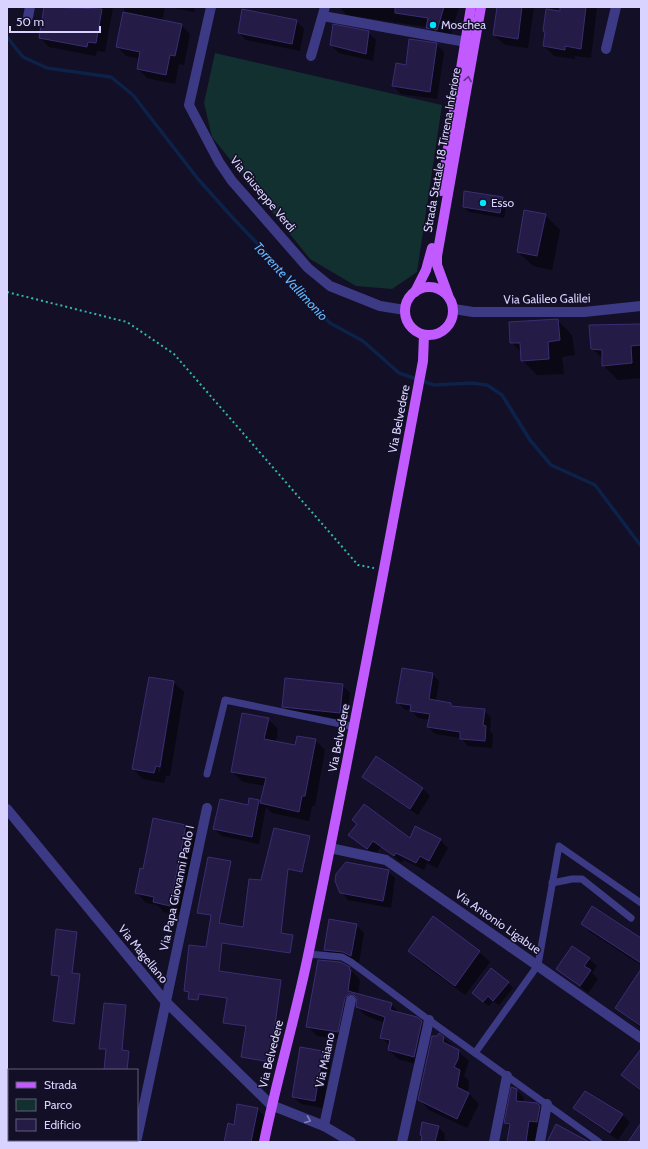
<svg xmlns="http://www.w3.org/2000/svg" width="648" height="1149" font-family="Cabin,sans-serif">
<style>
.green{fill:#12302f}
.shadow{fill:#0007;fill-rule:evenodd}
.lines{fill:none;stroke-linecap:round;stroke-linejoin:round}
.stream{stroke:#0c2248;stroke-width:3.5}
.building{fill:#241b47;stroke:#3b2d73}
.path{stroke:#2fb8b0;stroke-width:2;stroke-dasharray:2 3;stroke-linecap:butt}
.lane{stroke:#3d3a85;stroke-width:7}
.street{stroke:#3d3a85;stroke-width:10}
.primary{stroke:#c25bff;stroke-width:10}
.oneway{stroke:#623188}
.oneway2{stroke:#837fbc}
.poi-dot{fill:#00e5ff;stroke:#130f26;stroke-width:1.5}
.labels{text-anchor:middle;stroke-width:3;stroke-linejoin:round;paint-order:stroke}
.poi-label{font-size:12px;fill:#d9d4ff;stroke:#130f26;text-anchor:start}
.street-label{font-size:12px;fill:#d9d4ff;stroke:#130f26}
.water-label{font-size:13px;font-style:italic;fill:#62b6ff;stroke:#130f26}
</style>
<rect width="100%" height="100%" fill="#130f26"/>
<polygon class="green" points="215,53 442,105 417,272 392,289 356,286 310,259 212,137 204,103"/>
<g class="shadow">
<polygon points="45,7 113,7 105,52 97,51 96,56 49,47 40,38"/>
<polygon points="125,7 165,7 162,21 181,25 190,34 184,65 179,64 175,84 147,78 138,69 140,59 126,56 117,46"/>
<polygon points="169,7 195,7 194,12"/>
<polygon points="339,7 459,7 449,42 440,40 427,27 347,15"/>
<polygon points="498,7 534,7 528,48 505,45 494,35"/>
<polygon points="550,7 597,7 591,58 575,56 575,59 554,56 544,46 546,33 544,31"/>
<polygon points="296,21 304,29 300,51 246,40 239,33"/>
<polygon points="368,32 376,40 373,61 339,53 331,45"/>
<polygon points="436,44 444,52 437,99 401,94 393,86 406,66"/>
<polygon points="502,198 507,203 504,218 469,212 464,207"/>
<polygon points="545,215 560,230 552,270 533,266 518,252"/>
<polygon points="557,320 572,335 575,355 562,357 564,374 537,375 522,360 522,353 511,342"/>
<polygon points="641,325 641,378 618,380 603,365 603,359 592,348"/>
<polygon points="432,674 439,681 436,701 451,704 454,708 484,710 491,718 490,731 493,734 492,748 468,746 461,738 435,734 428,727 430,720 418,718 411,710 405,710 397,702"/>
<path d="M173,682L184,692L170,776H166L164,783L143,779L133,769ZM172,689H174L160,772L158,771Z"/>
<polygon points="342,685 350,693 347,720 291,714 283,706"/>
<polygon points="268,719 278,729 276,742 296,746 315,740 325,750 315,806 312,806 309,821 272,813 266,807 259,844 222,836 214,829 249,806 258,801 261,804 266,786 243,782 232,772"/>
<polygon points="377,757 423,789 430,796 418,815 371,784 364,776"/>
<polygon points="154,820 186,826 196,836 180,915 164,912 157,905 146,903 136,892 144,870"/>
<polygon points="350,835 440,840 448,848 437,868 427,863 424,870 404,860 402,863 381,847 375,855"/>
<polygon points="387,871 395,878 391,908 348,900 336,885 337,874"/>
<polygon points="433,918 479,952 490,962 465,995 419,961 409,951"/>
<polygon points="582,923 641,939 641,965 590,932"/>
<polygon points="356,925 364,933 359,963 351,959 333,958 325,950"/>
<polygon points="589,959 597,966 592,973 598,979 588,993 557,969"/>
<polygon points="349,968 360,980 358,995 391,1004 400,1013 421,1022 431,1031 423,1066 398,1059 389,1050 390,1046 381,1037 385,1023 366,1016 357,1007 358,1004 353,1008 347,1040 317,1036 308,1027"/>
<polygon points="641,971 641,1028 616,1008"/>
<polygon points="508,983 513,988 499,1005 493,1001 489,1006 478,998"/>
<polygon points="443,1037 469,1061 464,1076 469,1081 468,1093 479,1104 467,1128 429,1110 419,1099"/>
<polygon points="301,1048 323,1052 331,1059 323,1108 301,1104 293,1097"/>
<polygon points="641,1051 641,1091 623,1075"/>
<polygon points="517,1090 524,1098 524,1103 539,1107 547,1114 545,1129 537,1128 535,1142 508,1142 510,1127 505,1123"/>
<polygon points="575,1108 622,1115 630,1122 618,1140 582,1115"/>
<polygon points="257,1109 268,1119 263,1142 225,1142 235,1126"/>
<polygon points="438,1127 445,1134 444,1139 449,1142 422,1142"/>
</g>
<g class="lines">
<polyline class="stream" points="7,37 23,57 47,68 111,77 133,95 198,179 232,217 273,260 305,298 330,323 363,341 399,373 434,385 472,383 487,385 502,395 530,440 551,465 595,485 641,546"/>
</g>
<g class="building">
<polygon points="44,7 102,9 96,43 88,42 87,47 39,38"/>
<polygon points="395,7 444,7 437,30 426,28 428,18 395,13"/>
<polygon points="497,7 522,7 518,39 493,35"/>
<polygon points="560,7 586,7 581,49 565,46 565,50 543,46 545,32 543,31 546,9 560,11"/>
<polygon points="242,9 297,20 292,44 238,33"/>
<polygon points="123,12 182,24 175,56 170,55 166,75 137,69 140,52 116,47"/>
<polygon points="333,24 369,31 366,54 330,45"/>
<polygon points="409,39 437,43 430,92 392,86 396,63 406,65"/>
<polygon points="464,191 503,197 500,213 463,207"/>
<polygon points="524,210 546,214 537,256 517,252"/>
<polygon points="558,319 560,340 548,342 549,359 521,361 520,343 510,343 509,322"/>
<polygon points="641,324 641,345 631,346 632,363 602,366 602,350 591,349 589,325"/>
<polygon points="402,668 433,673 429,699 451,703 451,706 485,709 483,725 486,726 485,741 460,739 460,732 427,727 430,714 410,711 411,705 396,703"/>
<polygon points="149,677 174,681 160,767 156,766 154,773 132,769"/>
<polygon points="285,678 343,684 340,713 282,707"/>
<polygon points="242,713 269,718 264,739 295,745 297,736 316,739 305,796 302,796 299,812 260,803 266,778 231,772"/>
<polygon points="376,756 423,788 410,809 362,777"/>
<polygon points="249,798 259,800 252,837 213,829 220,799 248,805"/>
<polygon points="364,804 410,838 415,826 441,839 429,861 420,856 416,863 396,853 394,856 373,841 367,849 348,835 357,824 352,820"/>
<polygon points="153,818 186,825 170,906 153,902 154,897 135,893 140,868 143,869"/>
<polygon points="274,828 310,836 302,872 288,869 281,933 293,935 290,953 222,943 219,971 281,980 270,1062 241,1057 246,1026 223,1023 227,998 199,994 198,1000 188,999 189,992 184,991 189,945 206,947 211,915 197,913 208,857 231,861 219,923 243,927 249,879 261,880"/>
<polygon points="346,862 389,870 383,901 340,893 335,881 336,874"/>
<polygon points="592,906 641,938 641,963 581,924"/>
<polygon points="433,916 480,951 455,986 408,951"/>
<polygon points="329,919 357,924 351,956 343,952 324,950"/>
<polygon points="56,929 77,932 72,973 80,974 74,1024 53,1021 59,976 51,975"/>
<polygon points="572,946 590,958 584,966 591,970 580,986 556,969"/>
<polygon points="318,960 340,962 350,967 349,970 351,970 348,991 392,1003 390,1010 417,1017 422,1021 414,1057 388,1050 390,1040 380,1038 385,1017 356,1007 357,998 353,994 349,994 345,998 338,1032 306,1027"/>
<polygon points="491,968 509,982 493,1001 488,996 483,1002 472,993"/>
<polygon points="641,969 641,1026 615,1008"/>
<polygon points="104,1003 126,1005 122,1050 129,1051 127,1070 104,1070 106,1049 99,1049"/>
<polygon points="439,1033 444,1037 443,1042 459,1050 458,1059 454,1067 460,1070 457,1087 469,1093 457,1119 418,1100 432,1036 437,1036"/>
<polygon points="300,1047 323,1051 315,1101 292,1097"/>
<polygon points="641,1049 641,1090 621,1075"/>
<polygon points="511,1087 517,1089 516,1101 537,1103 540,1106 537,1122 529,1121 526,1142 507,1142 510,1124 504,1123"/>
<polygon points="585,1091 623,1114 610,1133 573,1108"/>
<polygon points="237,1104 258,1108 251,1142 224,1142 228,1123 234,1125"/>
<polygon points="422,1122 439,1126 435,1142 421,1142 422,1136 420,1135"/>
<polygon points="641,1123 641,1142 628,1142"/>
<polygon points="556,1124 589,1142 547,1142"/>
</g>
<g class="lines">
<polyline class="path" points="7,292 127,322 174,354 358,565 374,568"/>
<g class="lane">
<polyline points="207,774 225,700 355,727"/>
<polyline points="552,883 572,879 582,879 631,918"/>
<polyline points="308,954 342,957 351,962 429,1020 599,1142"/>
<polyline points="475,1053 538,965 559,846 641,903"/>
<polyline points="7,1115 9,1116"/>
</g>
<g class="street">
<polyline points="211,7 189,105 219,162 232,181 308,268 330,286 380,306 405,310"/>
<polyline points="323,16 466,42"/>
<polyline points="28,17 30,7"/>
<polyline points="606,49 616,7"/>
<polyline points="311,56 325,7"/>
<polyline points="454,309 473,312 584,312 641,306"/>
<polyline points="7,809 165,1001 271,1105 324,1126 351,1142"/>
<polyline points="330,848 386,860 641,1038"/>
<polyline points="324,1126 351,1000"/>
<polyline points="137,1138 207,808"/>
<polyline points="402,1142 429,1020"/>
<polyline points="494,1142 507,1076"/>
<polyline points="540,1142 547,1104"/>
</g>
<g class="primary">
<polyline points="441,191 471,7"/>
<circle cx="429" cy="311" r="24"/>
<polyline points="415,292 426,270 432,248"/>
<polyline points="448,295 437,265 437,256 481,7"/>
<path d="M264,1142C277,1078 296,1015 309,951C350,755 386,558 423,361L424,335"/>
</g>
</g>
<defs><path id="oneway-chevron" d="M-2-3.5L2.5 0L-2 3.5" fill="none" stroke-width="1.6" stroke-linecap="round" stroke-linejoin="round"/></defs>
<use class="oneway" href="#oneway-chevron" transform="translate(468 79) rotate(-80)"/>
<use class="oneway2" href="#oneway-chevron" transform="translate(308 1120) rotate(21)"/>
<g class="poi-dot">
<circle cx="433" cy="25" r="4"/>
<circle cx="483" cy="203" r="4"/>
</g>
<g class="labels">
<g class="poi-label">
<text x="441" y="29">Moschea</text>
<text x="491" y="207">Esso</text>
</g>
<g class="street-label">
<text transform="translate(442 150) rotate(-80)" y="4">Strada Statale 18 Tirrena Inferiore</text>
<text transform="translate(263 194) rotate(50)" y="4">Via Giuseppe Verdi</text>
<text transform="translate(547 299) rotate(-1)" y="4">Via Galileo Galilei</text>
<text transform="translate(399 419) rotate(-79)" y="4">Via Belvedere</text>
<text transform="translate(339 738) rotate(-79)" y="4">Via Belvedere</text>
<text transform="translate(177 888) rotate(-78)" y="4">Via Papa Giovanni Paolo I</text>
<text transform="translate(498 922) rotate(35)" y="4">Via Antonio Ligabue</text>
<text transform="translate(143 954) rotate(51)" y="4">Via Magellano</text>
<text transform="translate(271 1054) rotate(-76)" y="4">Via Belvedere</text>
<text transform="translate(325 1060) rotate(-78)" y="4">Via Maiano</text>
</g>
<g class="water-label">
<text transform="translate(291 281) rotate(47)" y="5">Torrente Vallimonio</text>
</g>
</g>
<rect width="648" height="1149" fill="none" stroke="#d9d4ff" stroke-width="16"/>
<rect x="8" y="1069" width="130" height="72" fill="#130f26" stroke="#625e7d"/>
<rect x="16" y="1082" width="20" height="6" fill="#c25bff" stroke="#625e7d"/>
<text x="44" y="1089" font-size="12" fill="#d9d4ff">Strada</text>
<rect x="16" y="1099" width="20" height="12" fill="#12302f" stroke="#625e7d"/>
<text x="44" y="1109" font-size="12" fill="#d9d4ff">Parco</text>
<rect x="16" y="1119" width="20" height="12" fill="#241b47" stroke="#625e7d"/>
<text x="44" y="1129" font-size="12" fill="#d9d4ff">Edificio</text>
<path d="M10 26v6h90v-6" fill="none" stroke="#d9d4ff" stroke-width="2"/>
<text x="16" y="26" font-size="12" fill="#d9d4ff" stroke="#130f26" stroke-width="3" paint-order="stroke">50 m</text>
</svg>
